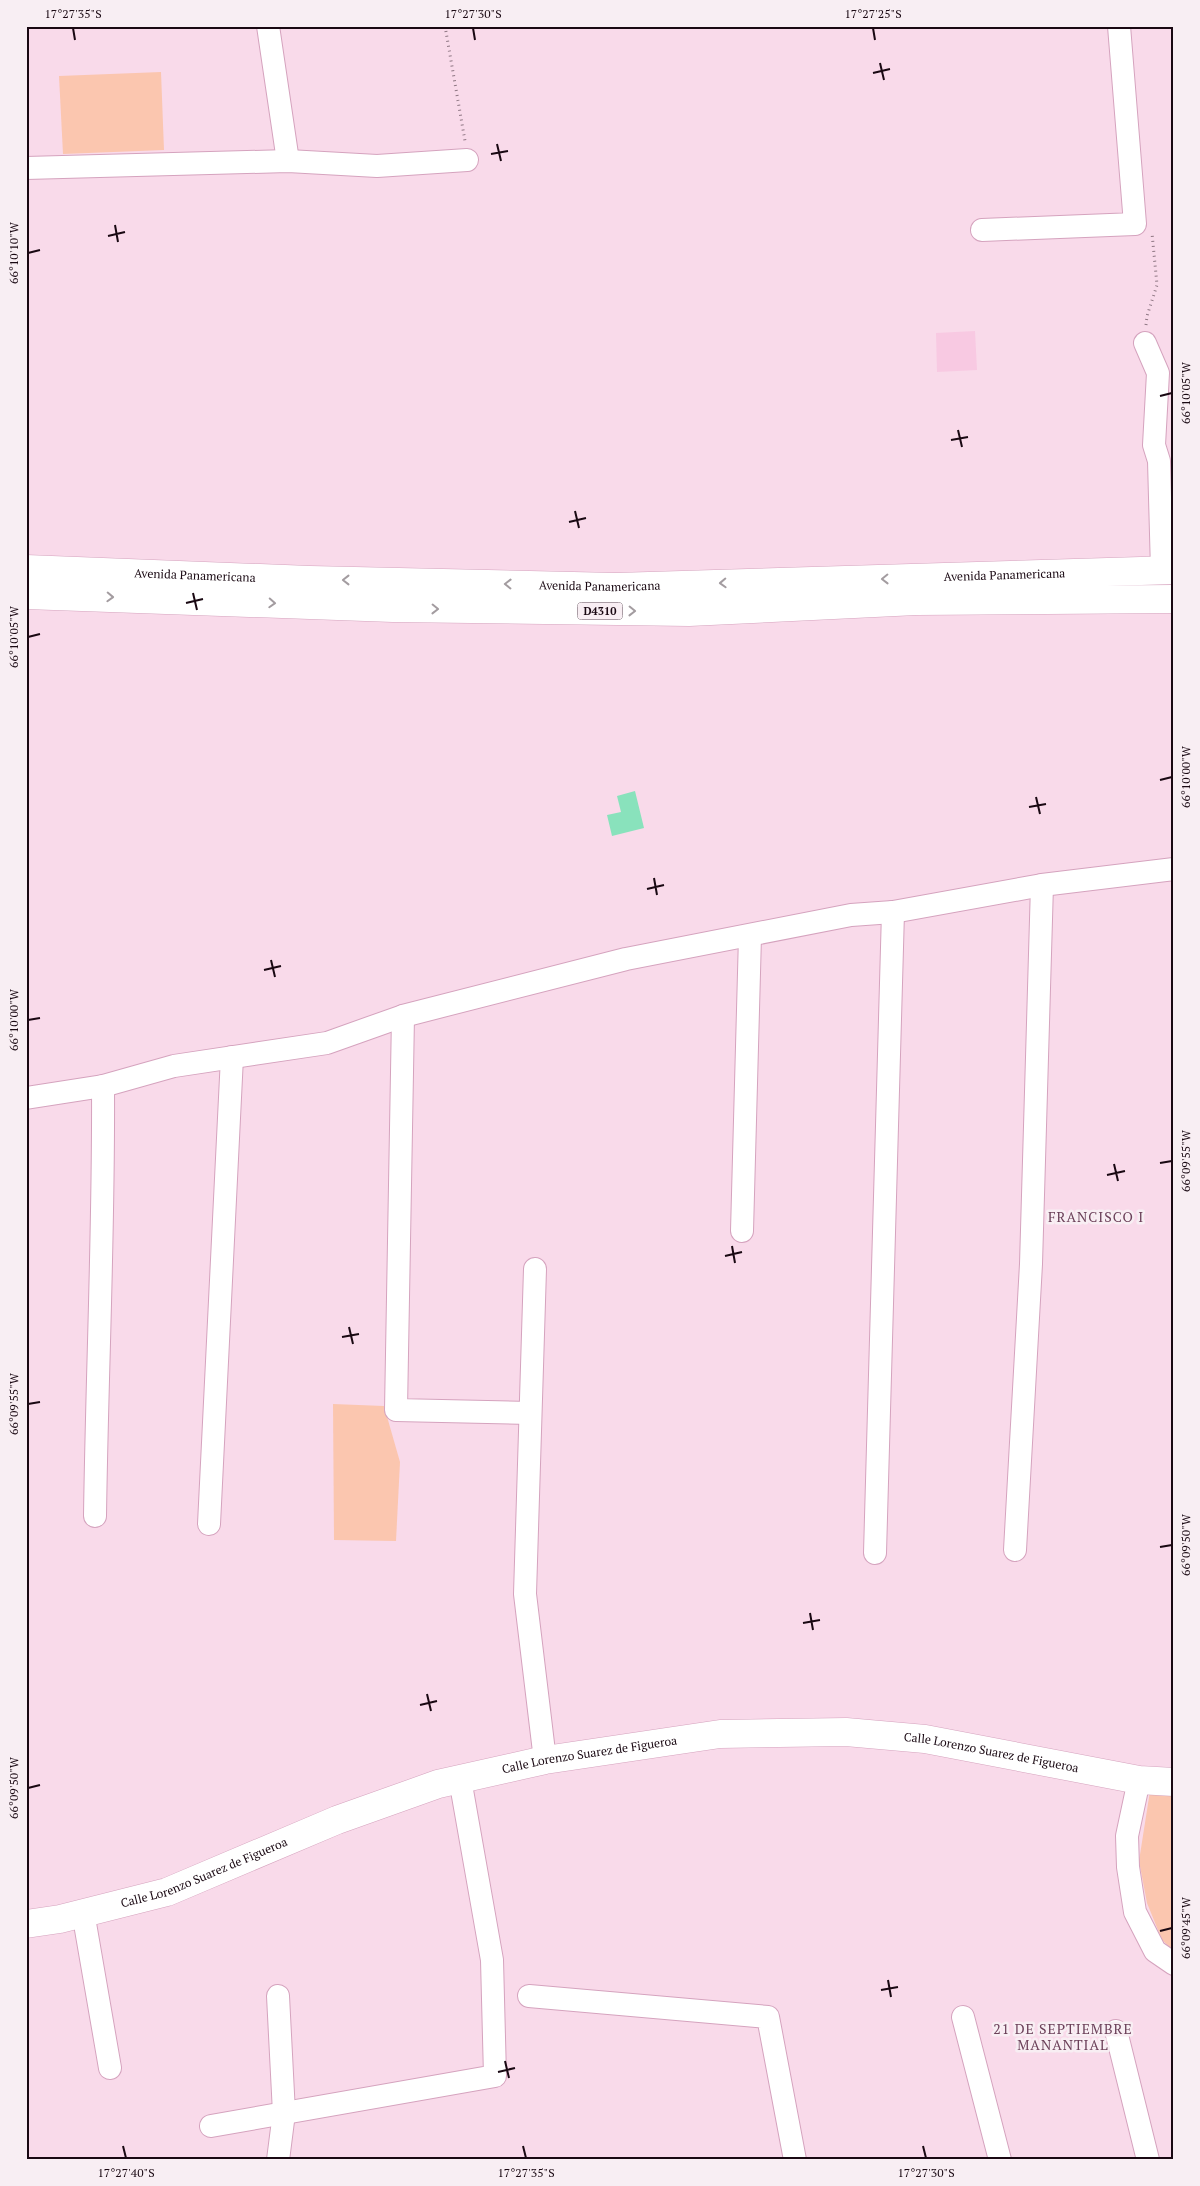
<svg xmlns="http://www.w3.org/2000/svg" width="1200" height="2186" font-family="'PT Serif',serif">
<style>
.built{fill:#f8c9e2}
.green{fill:#fbc6af}
.water{fill:#89e2bc}
.lines{fill:none;stroke-linecap:round;stroke-linejoin:round}
.minor-casing{stroke:#d5a3be;stroke-width:24}
.major-casing{stroke:#d5a3be;stroke-width:29}
.path{stroke:#8f7784;stroke-width:3;stroke-dasharray:1 4;stroke-linecap:butt}
.minor{stroke:#fff;stroke-width:22}
.major{stroke:#fff;stroke-width:28}
.oneway{stroke:#a39ca0}
.ticks{fill:none;stroke:#190812;stroke-width:2}
.labels{text-anchor:middle;stroke-width:5;stroke-linejoin:round;paint-order:stroke}
.shield{fill:#f8eef3;stroke:#5c4d56;stroke-width:1}
.shield-label{font-size:11px;font-weight:bold;fill:#190812}
.street-label{font-size:12px;fill:#190812;stroke:#f8eef3}
.neighbourhood-label{font-size:14px;letter-spacing:1px;fill:#6c415a;stroke:#f8eef3}
.neatline{fill:none;stroke:#190812;stroke-width:2}
.ticks-label{font-size:12px;text-anchor:middle;fill:#190812}
</style>
<rect width="100%" height="100%" fill="#f9daea"/>
<polygon class="built" points="975,331 977,370 937,372 936,333"/>
<g class="green">
<polygon points="161,72 164,150 63,154 59,76"/>
<polygon points="333,1404 384,1406 400,1462 396,1541 334,1540"/>
<polygon points="1150,1791 1174,1794 1174,1951 1162,1940 1147,1903 1139,1861"/>
</g>
<polygon class="water" points="635,791 644,828 612,836 607,815 621,812 617,796"/>
<g class="lines">
<g class="minor-casing">
<g id="minor">
<polyline points="268,26 288,161"/>
<polyline points="26,168 288,161 377,166 467,160"/>
<polyline points="982,230 1135,224 1119,26"/>
<polyline points="1145,343 1158,373 1154,445 1159,461 1162,570"/>
<polyline points="403,1016 396,1410 530,1413"/>
<polyline points="26,1098 103,1086 174,1066 327,1043 403,1016 626,959 851,915 893,912 1042,885 1174,869"/>
<polyline points="742,1231 750,936"/>
<polyline points="535,1269 525,1594 545,1760"/>
<path d="M95,1516C97,1372 104,1229 103,1086"/>
<polyline points="209,1524 232,1057"/>
<polyline points="1015,1550 1031,1264 1042,885"/>
<polyline points="875,1553 893,912"/>
<polyline points="1139,1780 1127,1836 1128,1867 1135,1912 1155,1951 1174,1964"/>
<polyline points="83,1912 110,2068"/>
<polyline points="529,1996 768,2017 795,2160"/>
<polyline points="963,2017 1000,2160"/>
<polyline points="1116,2031 1148,2160"/>
<polyline points="211,2126 495,2076 492,1960 460,1779"/>
<polyline points="278,2160 284,2113 278,1996"/>
</g>
</g>
<g class="major-casing">
<g id="major">
<path id="s1" d="M26,569L310,580L616,587L1174,570"/>
<polyline points="26,595 393,608 689,612 916,601 1174,599"/>
<path id="s2" d="M26,1924L60,1919L167,1892L337,1820L438,1784L545,1760L720,1734L846,1732L925,1739L1139,1780L1174,1782"/>
</g>
</g>
<g class="path">
<polyline points="445,26 465,141"/>
<polyline points="1146,325 1147,316 1157,285 1152,233"/>
</g>
<use href="#minor" class="minor"/>
<use href="#major" class="major"/>
</g>
<defs><path id="oneway-chevron" d="M-2-3.5L2.5 0L-2 3.5" fill="none" stroke-width="1.6" stroke-linecap="round" stroke-linejoin="round" transform="scale(1.25)"/></defs>
<g class="oneway">
<use href="#oneway-chevron" transform="translate(885 579) rotate(179)"/>
<use href="#oneway-chevron" transform="translate(346 580) rotate(-180)"/>
<use href="#oneway-chevron" transform="translate(723 583) rotate(178)"/>
<use href="#oneway-chevron" transform="translate(508 584) rotate(-179)"/>
<use href="#oneway-chevron" transform="translate(110 597) rotate(2)"/>
<use href="#oneway-chevron" transform="translate(272 603) rotate(3)"/>
<use href="#oneway-chevron" transform="translate(435 609) rotate(1)"/>
<use href="#oneway-chevron" transform="translate(632 611) rotate(1)"/>
</g>
<path class="ticks" d="M73,28L75,40M473,28L475,40M873,28L875,40M880,63L884,80M873,73L890,69M497,144L501,161M491,154L508,151M115,225L118,242M108,236L125,232M28,253L40,250M1160,396L1172,393M958,430L962,447M951,440L968,437M575,511L579,528M569,522L586,518M193,593L197,610M186,603L203,599M28,637L40,634M1160,780L1172,777M1036,797L1040,814M1029,807L1046,804M654,878L657,895M647,889L664,885M271,960L275,977M264,970L281,966M28,1020L40,1018M1160,1163L1172,1161M1114,1164L1118,1181M1107,1175L1125,1171M732,1246L735,1263M725,1256L742,1252M349,1327L353,1344M342,1337L359,1334M28,1404L40,1402M1160,1547L1172,1545M810,1613L813,1630M803,1623L820,1620M427,1694L431,1711M420,1705L437,1701M28,1788L40,1785M1160,1931L1172,1928M888,1980L891,1997M881,1990L898,1987M505,2061L509,2078M498,2072L515,2068M123,2146L126,2158M523,2146L526,2158M923,2146L926,2158"/>
<g class="labels">
<rect class="shield" x="577.5" y="602.5" width="45" height="17" rx="4"/>
<g class="shield-label">
<text x="600" y="615">D4310</text>
</g>
<g class="street-label">
<text dy="4" stroke="none"><textPath href="#s1" startOffset="979">Avenida Panamericana</textPath></text>
<text dy="4" stroke="none"><textPath href="#s1" startOffset="169">Avenida Panamericana</textPath></text>
<text dy="4" stroke="none"><textPath href="#s1" startOffset="574">Avenida Panamericana</textPath></text>
<text dy="4" stroke="none"><textPath href="#s2" startOffset="996">Calle Lorenzo Suarez de Figueroa</textPath></text>
<text dy="4" stroke="none"><textPath href="#s2" startOffset="591">Calle Lorenzo Suarez de Figueroa</textPath></text>
<text dy="4" stroke="none"><textPath href="#s2" startOffset="186">Calle Lorenzo Suarez de Figueroa</textPath></text>
</g>
<g class="neighbourhood-label">
<text x="1096" y="1222">FRANCISCO I</text>
<text x="1063" y="2034">21 DE SEPTIEMBRE<tspan x="1063" dy="16">MANANTIAL</tspan></text>
</g>
</g>
<rect width="1200" height="2186" fill="none" stroke="#f8eef3" stroke-width="55"/>
<rect x="28" y="28" width="1144" height="2130" class="neatline"/>
<g class="ticks-label">
<text x="73" y="18">17°27'35"S</text>
<text x="473" y="18">17°27'30"S</text>
<text x="873" y="18">17°27'25"S</text>
<text transform="translate(14 253) rotate(-90)" y="4">66°10'10"W</text>
<text transform="translate(1186 393) rotate(-90)" y="4">66°10'05"W</text>
<text transform="translate(14 637) rotate(-90)" y="4">66°10'05"W</text>
<text transform="translate(1186 777) rotate(-90)" y="4">66°10'00"W</text>
<text transform="translate(14 1020) rotate(-90)" y="4">66°10'00"W</text>
<text transform="translate(1186 1161) rotate(-90)" y="4">66°09'55"W</text>
<text transform="translate(14 1404) rotate(-90)" y="4">66°09'55"W</text>
<text transform="translate(1186 1545) rotate(-90)" y="4">66°09'50"W</text>
<text transform="translate(14 1788) rotate(-90)" y="4">66°09'50"W</text>
<text transform="translate(1186 1928) rotate(-90)" y="4">66°09'45"W</text>
<text x="126" y="2177">17°27'40"S</text>
<text x="526" y="2177">17°27'35"S</text>
<text x="926" y="2177">17°27'30"S</text>
</g>
</svg>
